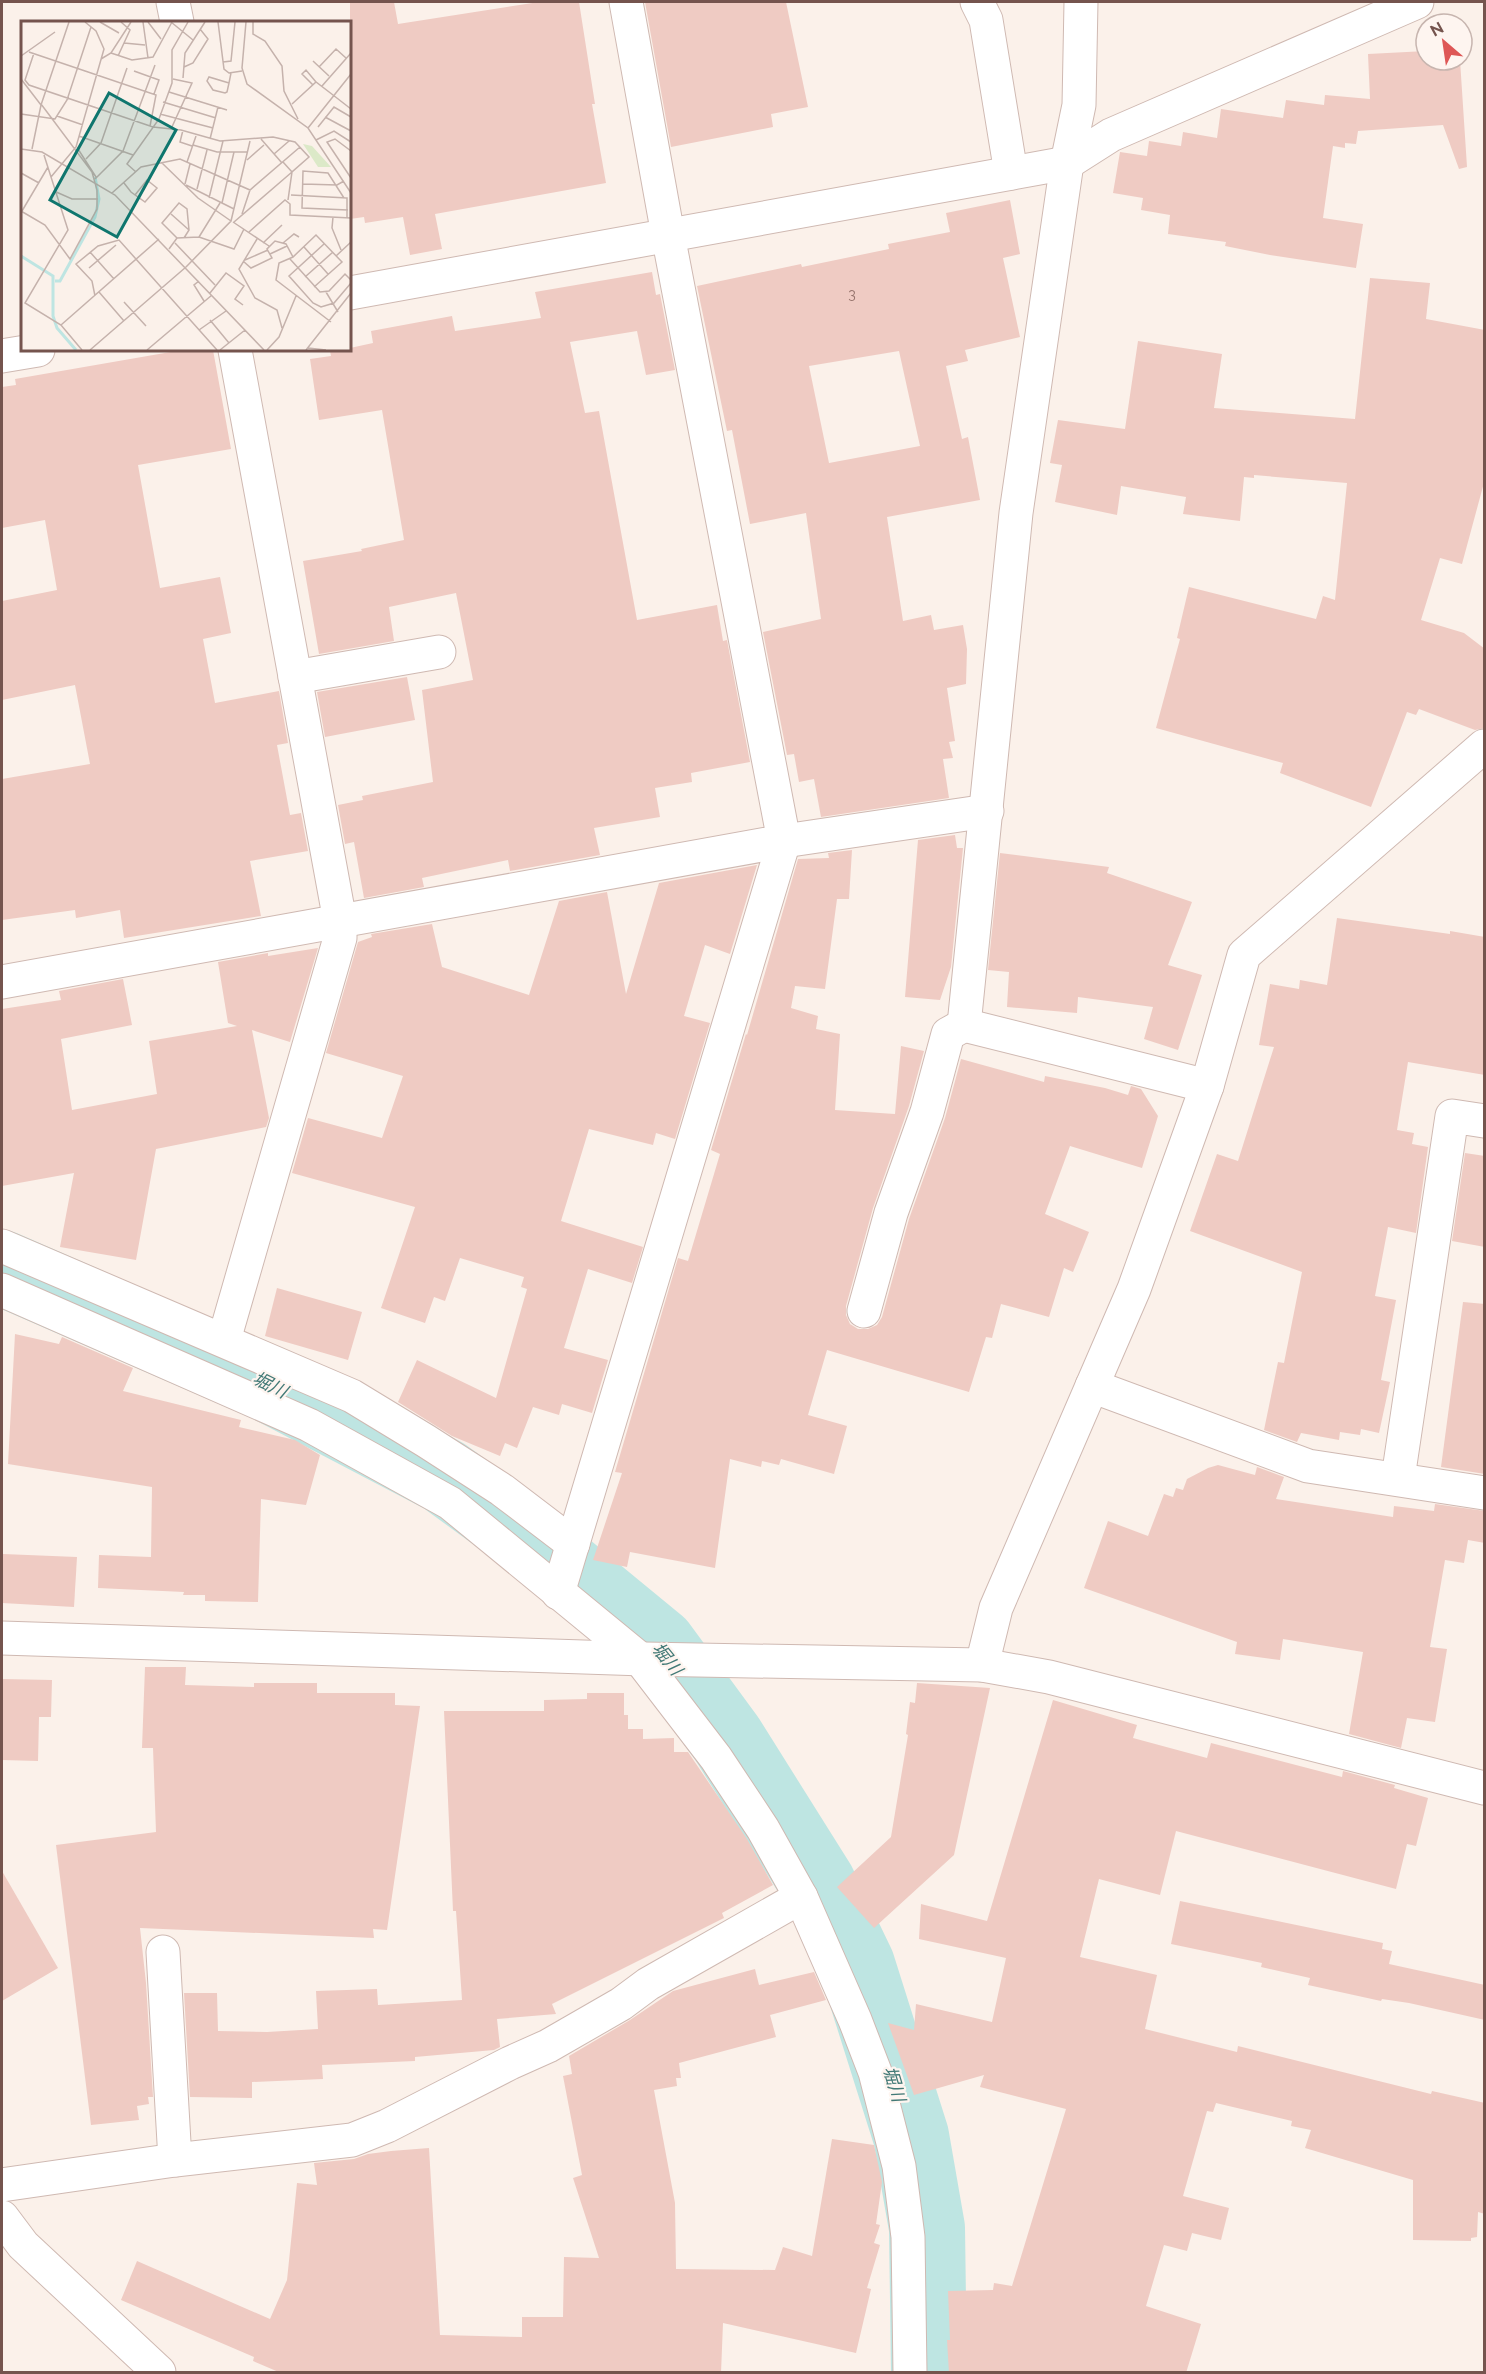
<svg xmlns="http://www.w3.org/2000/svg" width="1486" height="2374" font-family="Raleway,'Noto Sans JP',sans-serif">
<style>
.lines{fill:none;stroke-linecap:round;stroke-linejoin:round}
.river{stroke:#bee5e2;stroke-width:76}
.building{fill:#efcbc3;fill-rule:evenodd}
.minor-casing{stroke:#cfb9b2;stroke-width:35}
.minor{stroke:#fff;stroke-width:33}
.labels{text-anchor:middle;stroke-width:4.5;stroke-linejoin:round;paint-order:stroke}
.number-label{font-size:14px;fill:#94726b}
.water-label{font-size:18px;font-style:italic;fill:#427976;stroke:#fef5f0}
.inset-river{fill:none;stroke:#bee5e2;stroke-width:3}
.inset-road{fill:none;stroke:#c5b2ac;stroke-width:1.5}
.view{fill:#0f766e;fill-opacity:0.15;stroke:#0f766e;stroke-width:3}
.inset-edge{fill:none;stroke:#75544e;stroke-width:3}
</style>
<rect width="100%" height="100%" fill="#fbf1ea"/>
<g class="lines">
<polyline class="river" points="2,1268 270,1385 444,1476 518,1530 658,1645 727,1739 818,1884 857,1965 911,2136 927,2228 929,2372"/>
</g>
<g class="building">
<polygon points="350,2 394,2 398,24 539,2 579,2 595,104 592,104 606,183 435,214 442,249 410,255 403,217 365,223 364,217 350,219"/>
<polygon points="645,2 786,2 808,107 771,114 773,127 671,147"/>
<polygon points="1426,51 1426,60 1460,60 1467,167 1459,169 1443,125 1358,131 1356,144 1345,143 1345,148 1333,146 1323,218 1363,224 1356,268 1270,255 1225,246 1226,242 1168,234 1170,215 1141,210 1143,198 1113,193 1120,152 1147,156 1149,141 1181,146 1183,132 1217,138 1221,109 1283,118 1286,100 1324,105 1325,95 1370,99 1368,54"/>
<path d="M1010,200L1020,254L1003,258L1020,337L965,350L968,361L946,366L962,439L968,437L980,500L887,517L903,621L931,615L934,630L963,625L967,649L966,684L947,688L955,741L949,742L953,758L943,759L949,798L821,817L814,779L799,782L794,754L787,755L763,632L821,619L806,513L750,524L732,430L727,431L697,286L801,264L802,267L889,249L888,244L950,232L946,213ZM899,351L920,446L829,463L809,366Z"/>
<polygon points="652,272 656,295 660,294 675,370 646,375 637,331 570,342 585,413 599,411 637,620 717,605 723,641 727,640 750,762 691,773 692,782 655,788 660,817 594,828 600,855 510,871 508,860 422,878 424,887 364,898 354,842 345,844 338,805 363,800 362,796 433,782 422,690 473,680 456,593 389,607 394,641 319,654 303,561 362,551 361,549 404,540 382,410 319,420 310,359 331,356 330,351 350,350 350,348 373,343 371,331 452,316 455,331 541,318 535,292"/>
<polygon points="1370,278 1430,283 1426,319 1485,330 1485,479 1462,564 1440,558 1421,620 1464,633 1485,649 1485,728 1475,730 1419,709 1416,715 1407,712 1371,807 1280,773 1283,763 1156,728 1180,639 1177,638 1189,587 1316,619 1323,596 1335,600 1347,483 1254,475 1254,478 1244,477 1240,521 1183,514 1186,497 1121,486 1117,515 1055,502 1062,465 1050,463 1058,420 1125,429 1138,341 1222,354 1214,408 1355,419"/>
<polygon points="182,350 213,350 231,449 138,465 160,588 220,577 231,633 203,639 215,703 279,691 288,743 277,745 290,815 301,813 308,851 250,861 261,916 124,938 120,910 76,918 75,910 2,920 2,779 90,764 75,685 2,700 2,601 57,590 45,520 2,528 2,387 16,385 15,379"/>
<polygon points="407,677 415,720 325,737 317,692"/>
<polygon points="955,835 957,848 963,848 951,967 940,1000 905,997 918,840"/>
<polygon points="852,850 849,899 837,899 825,989 795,986 791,1008 818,1016 816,1029 840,1034 835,1110 895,1114 901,1046 924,1051 909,1106 873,1208 846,1306 846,1315 850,1324 858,1329 868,1329 877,1325 882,1317 909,1219 945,1118 961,1059 1044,1082 1045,1076 1105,1088 1128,1095 1131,1086 1141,1089 1158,1116 1142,1168 1070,1146 1045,1214 1089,1232 1073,1272 1064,1268 1049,1317 1001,1304 992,1338 986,1337 969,1392 827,1350 808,1415 847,1426 834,1474 781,1459 779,1465 762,1461 761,1467 730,1459 715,1568 630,1552 627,1567 593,1560 622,1473 615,1472 678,1258 688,1261 720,1154 711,1150 746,1034 747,1035 798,859 829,858 828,853"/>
<polygon points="1000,853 1109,867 1107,873 1192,902 1168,965 1202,975 1178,1050 1144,1039 1153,1007 1078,997 1077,1013 1007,1007 1009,972 988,970"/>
<polygon points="757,865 730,954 705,945 684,1016 710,1023 675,1139 656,1133 653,1145 589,1129 561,1221 643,1247 632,1283 588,1269 564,1348 608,1360 592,1413 562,1404 559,1415 533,1407 517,1448 505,1443 500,1456 452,1436 398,1402 417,1360 496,1398 527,1289 521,1287 524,1277 460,1258 445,1301 434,1297 425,1323 381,1308 415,1207 292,1173 308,1118 382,1138 403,1076 326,1053 358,942 372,937 371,934 432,924 442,967 529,995 559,901 607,892 626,994 659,883"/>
<polygon points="1337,918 1450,934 1450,931 1485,937 1485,1075 1408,1062 1397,1130 1414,1133 1412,1144 1428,1147 1416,1233 1388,1227 1375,1296 1396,1300 1381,1380 1390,1382 1379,1433 1361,1429 1360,1435 1340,1432 1339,1440 1301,1433 1297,1442 1264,1430 1278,1362 1284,1363 1302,1272 1190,1231 1217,1154 1238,1161 1274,1047 1259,1045 1270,984 1299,989 1300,980 1327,985"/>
<polygon points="318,948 290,1042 252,1030 269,1118 266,1127 156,1149 136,1260 60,1247 74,1173 2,1186 2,1009 61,1000 59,991 123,979 132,1025 61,1039 72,1110 157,1094 149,1041 237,1026 228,1023 218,962 268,953 268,956"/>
<polygon points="1465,1153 1485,1156 1485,1247 1452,1241"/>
<polygon points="277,1288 362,1312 348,1360 265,1336"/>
<polygon points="1463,1302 1485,1304 1485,1474 1441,1467"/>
<polygon points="15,1334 59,1344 62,1337 133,1368 123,1391 241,1420 239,1427 295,1440 320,1455 306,1505 261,1499 258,1602 205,1601 205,1595 183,1595 184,1592 98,1588 99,1555 151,1557 152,1487 8,1464"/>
<polygon points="1218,1465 1255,1475 1257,1467 1284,1477 1276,1499 1393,1517 1394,1506 1434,1511 1435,1504 1485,1511 1485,1543 1468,1540 1464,1563 1445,1560 1430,1647 1447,1649 1435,1722 1407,1718 1401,1748 1349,1734 1363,1652 1283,1639 1280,1660 1235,1654 1237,1642 1084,1588 1108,1521 1148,1536 1164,1494 1173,1497 1176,1488 1183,1490 1187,1479 1208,1468"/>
<polygon points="3,1554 77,1557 74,1607 2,1603"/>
<polygon points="145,1667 186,1667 185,1685 254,1687 254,1683 317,1683 317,1693 395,1693 395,1705 420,1706 387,1930 373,1929 374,1938 140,1928 146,1983 153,2097 148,2097 149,2104 137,2106 139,2120 91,2125 56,1845 156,1832 153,1748 142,1748"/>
<polygon points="2,1679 52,1680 51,1717 39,1717 38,1761 2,1760"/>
<polygon points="917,1683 990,1688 954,1855 874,1928 837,1887 891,1837 908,1735 906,1734 910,1702 915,1703"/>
<polygon points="587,1693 624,1693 624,1715 628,1715 628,1729 643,1729 643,1739 674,1738 674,1752 688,1752 747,1839 773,1885 722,1913 724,1918 552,2004 556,2014 497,2019 500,2047 494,2050 415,2057 415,2061 322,2065 323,2079 252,2082 252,2098 190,2097 184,1993 217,1993 218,2031 267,2032 318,2029 316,1991 377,1989 378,2005 462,2000 456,1911 453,1911 444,1711 544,1711 544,1700 587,1699"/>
<polygon points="1053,1700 1137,1725 1133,1738 1207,1758 1211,1743 1342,1777 1343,1771 1395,1785 1394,1788 1428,1798 1416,1846 1407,1844 1396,1889 1176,1831 1160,1895 1099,1879 1080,1957 1157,1975 1145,2029 1237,2052 1238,2046 1431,2094 1432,2091 1485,2103 1485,2214 1478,2212 1477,2237 1471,2238 1471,2241 1413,2240 1413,2180 1305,2148 1311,2130 1291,2126 1292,2121 1216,2103 1213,2112 1207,2111 1183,2196 1229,2208 1221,2240 1192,2233 1187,2251 1164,2245 1146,2306 1201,2324 1186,2373 949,2373 947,2340 950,2340 948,2291 993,2290 994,2283 1012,2286 1066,2109 980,2087 984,2075 914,2095 888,2023 914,2030 916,2004 992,2022 1006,1958 919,1939 921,1904 987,1921"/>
<polygon points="2,1871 58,1968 2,2001"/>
<polygon points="1180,1901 1383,1943 1382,1949 1392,1951 1389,1964 1485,1985 1485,2020 1409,2003 1382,1999 1381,2001 1308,1985 1310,1978 1261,1967 1262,1963 1171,1944"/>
<polygon points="755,1969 759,1985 814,1972 826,2000 770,2015 776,2037 679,2063 681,2078 676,2078 677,2086 654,2090 675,2203 676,2269 775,2270 783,2247 812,2256 832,2139 874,2145 882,2182 876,2224 880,2225 874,2243 880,2245 867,2288 871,2289 856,2353 723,2323 721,2373 281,2373 253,2361 254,2357 121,2300 137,2261 270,2319 287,2280 297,2183 317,2185 314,2163 354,2159 368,2154 391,2151 429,2148 440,2335 522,2337 522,2317 563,2317 564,2257 599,2258 573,2178 582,2175 563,2076 572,2074 569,2056 630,2020 673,1991"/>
</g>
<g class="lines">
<g class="minor-casing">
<g id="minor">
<polyline points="173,2 177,22"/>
<polyline points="977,2 986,20 1011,173"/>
<polyline points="1081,2 1079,105 1067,163 1016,513 964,1025 1207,1086"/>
<polyline points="350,293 1067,163 1111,135 1417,2"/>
<polyline points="2,356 38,350"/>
<polyline points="295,677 439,652"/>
<polyline points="2,982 784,841 987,811"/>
<polyline points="2,1246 352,1396 426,1441 502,1490 573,1544"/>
<polyline points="2,1290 309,1425 450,1503 640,1659 716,1758 763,1829 801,1897 855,2020 875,2072 899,2166 908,2237 910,2372"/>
<polyline points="864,1311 891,1213 927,1112 948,1034 964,1025"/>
<polyline points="224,1340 340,938 340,921 235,350"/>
<polyline points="1092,1386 1308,1466 1484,1493"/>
<polyline points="1398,1478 1452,1116 1484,1121"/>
<polyline points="558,1593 784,841 668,235 626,2"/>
<polyline points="2,1638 644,1659 982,1665 1049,1677 1484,1788"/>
<polyline points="982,1665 996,1608 1134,1289 1207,1086 1244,955 1484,746"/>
<polyline points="163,1952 175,2160"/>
<polyline points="2,2185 175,2160 352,2140 387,2126 510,2063 548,2046 621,2004 648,1984 801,1897"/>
<polyline points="2,2217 23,2245 159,2372"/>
</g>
</g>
<use href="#minor" class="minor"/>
</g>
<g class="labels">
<g class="number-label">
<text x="852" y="299">3</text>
</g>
<g class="water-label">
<text transform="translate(270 1385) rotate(26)" y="6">堀川</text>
<text transform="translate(667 1659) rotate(51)" y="6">堀川</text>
<text transform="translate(894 2084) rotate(73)" y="6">堀川</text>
</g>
</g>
<g transform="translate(21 21)">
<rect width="330" height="330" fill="#fbf1ea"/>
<path d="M282,123L291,125L310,146H297Z" fill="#dce9c8"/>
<path class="inset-river" d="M0,235L32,255V295L36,307L55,329M34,260H39L74,196L78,178L74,156"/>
<path class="inset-road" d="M79,1L98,12M122,1L127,37M127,1L140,18M150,1L172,19M197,1L203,48L208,52L221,50M225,1L221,47L226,63L287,107L330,172M232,1V13L244,20L261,45L263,70L277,98M103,22L124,24M8,31L135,74L129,105M13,32L4,59L8,64L132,106L160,109L199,120L252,116L274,121L288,136L271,151L267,179M90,32L111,39L132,36L151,1M0,35L34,11M97,35L109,9L100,1M80,38L90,32L110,1M292,40L308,55M202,41L210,40L214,1M163,46L172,42L187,18L179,8M298,46L315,28L325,37M113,50L138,59L133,73M162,57L164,32L184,1M0,58L20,84M208,62L188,56L186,60L192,69L204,72L206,71L208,62L210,52M292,64L281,53L285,49L295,61M301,65L330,32M148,71L206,89M312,74L330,88M142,81L195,97M271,83L295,61L312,74M0,93L34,98L46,79L70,6M139,93L192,107M36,95L62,104M304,96L330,110M297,106L313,86L330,96M287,107L330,53M150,108L171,62L152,58M162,109L159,121L171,125M58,115L112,134M189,118L197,86M240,118L261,142M295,119L313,110L330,121M172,124L196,131H226M0,128L21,131L94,174L243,329M11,128L20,84L48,1M57,128L75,156M330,130L314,118L306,121L330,157M253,133L268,120M23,134L30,156M65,138L80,122L106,47M226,139L243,124M166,141L175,115M141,142L177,177L210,200M115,151L106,143L138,98L151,62V29L167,1M0,152L18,162M74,158L102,130L134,44M103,162L110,171L124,181L136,167L126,159L114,174M164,163L169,143M282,163L316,164L323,160M165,164L213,188M176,168L186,129M33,170L51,178H77M91,172L120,146L159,138L229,169L279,126M270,174L326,177V197M188,177L202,120M323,177L307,152L282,150L281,187L327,189M201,182L213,131M0,190L24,204L49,238L76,188V169L71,151L20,83M1,190L27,146M150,193L168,209M221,193L229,169M312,196L311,207L320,229M212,201L248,225M213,201L271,151L262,141M228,211L264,179L269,183V194L330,197M178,216L199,182M156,217L141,202L158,182L166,188L168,209L163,217M236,218L218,248L234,277L256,289L261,307M154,222L194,264M242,222L261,204M262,222L273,213L278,216M303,223L268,255L292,282L300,286L313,282L330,262M283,226L307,253M148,228L156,217L178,216L213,228L223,208M69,231L93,258M249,233L266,225M315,235L330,221M269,238L299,271L308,270L324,253L330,259M224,239L247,229M222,240L230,247L251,237L246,228L254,220L265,223L272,236M165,246L210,200L229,120M68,247L95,224M284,256L312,231M178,260L173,264L183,280M293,266L321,241L295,214L272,236L258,242L255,259L310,301M78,271L103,300M305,271L317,291M189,272L205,252L223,265L214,278L222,284M74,275L71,260L55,243L77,225L98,219L196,329M103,281L125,305M189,299L208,322M40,304L138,218M178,309L205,290M287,327L305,329M61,329L40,304L4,282L47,209L30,156L55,126L83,28L75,10L64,1M69,329L165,246M126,329L191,274M199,329L224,309M246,329L258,316L275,275M285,329L330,272"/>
<path class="view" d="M88,72L155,109L96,216L29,179Z"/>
<rect width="330" height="330" class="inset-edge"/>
</g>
<rect width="1486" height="2374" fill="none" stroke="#75544e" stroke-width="6"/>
<g transform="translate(1444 42) rotate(331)"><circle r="28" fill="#fef5f0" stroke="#c7b5af" stroke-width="1.5"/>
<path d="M0-4.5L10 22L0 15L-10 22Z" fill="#de5756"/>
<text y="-9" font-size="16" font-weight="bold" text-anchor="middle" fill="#75544e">N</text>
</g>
</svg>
